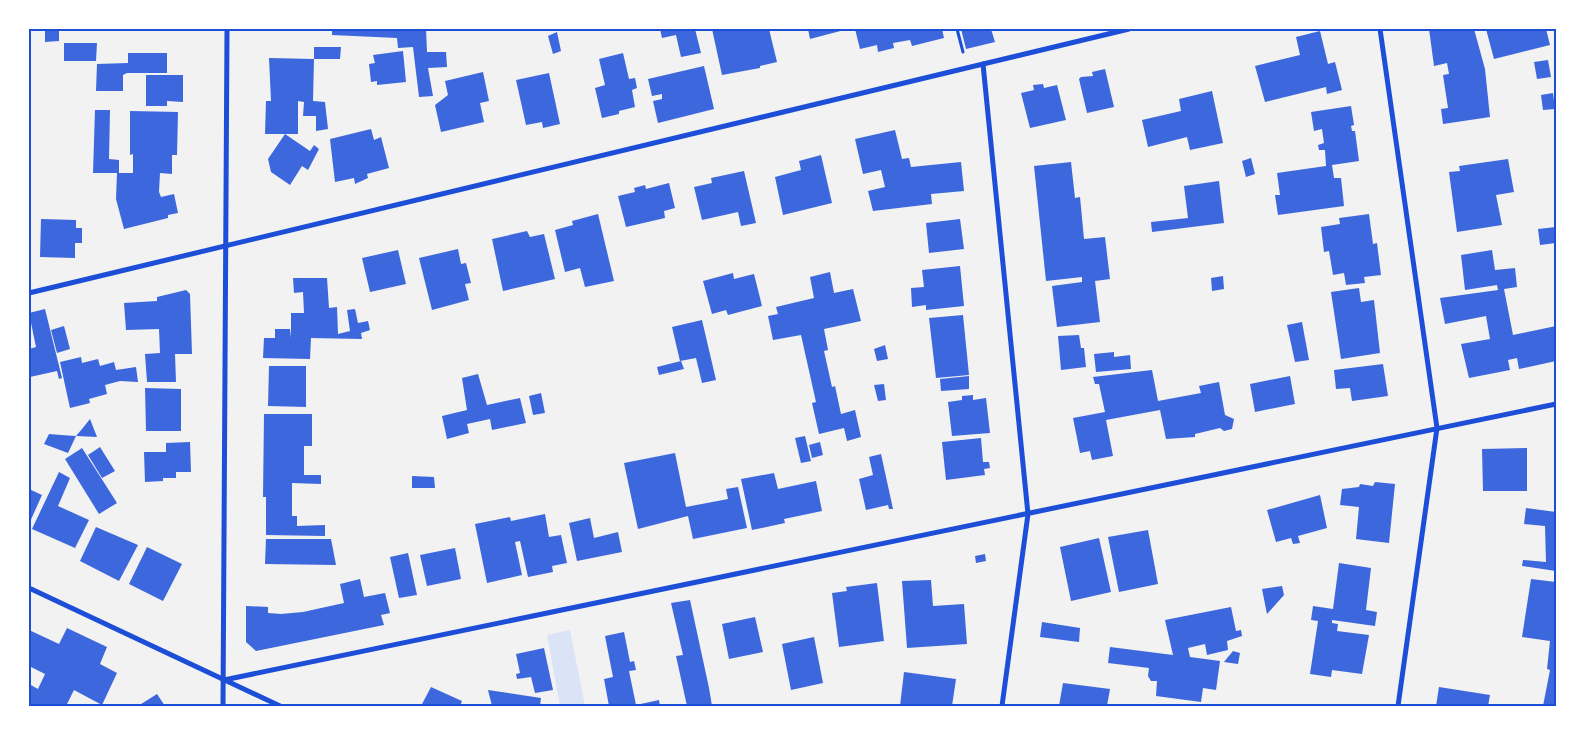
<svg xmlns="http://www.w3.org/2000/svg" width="1585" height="735" font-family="Karla,sans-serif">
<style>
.green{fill:#dbe4f7}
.building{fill:#3d67dc}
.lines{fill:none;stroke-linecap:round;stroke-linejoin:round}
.path{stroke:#1d4ed8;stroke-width:3}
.minor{stroke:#1d4ed8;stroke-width:5}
.neatline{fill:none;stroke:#1d4ed8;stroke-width:2}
</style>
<rect width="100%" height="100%" fill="#f2f2f2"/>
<polygon class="green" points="570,630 585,706 560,706 547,635"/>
<g class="building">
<polygon points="45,29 59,29 59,41 45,42"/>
<polygon points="332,29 426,29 427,52 446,52 447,67 428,68 433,96 419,97 413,47 398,48 397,38 332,35"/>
<polygon points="660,29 695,29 701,53 681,57 676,35 662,38"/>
<polygon points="712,29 769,29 777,62 760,66 760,68 722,75"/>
<polygon points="808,29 848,29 810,39"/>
<polygon points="855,29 942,29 944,38 912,46 910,40 893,43 894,48 878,52 877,45 860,49"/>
<polygon points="961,29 991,29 995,42 966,49"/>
<polygon points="1429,29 1474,29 1485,69 1490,117 1443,124 1441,109 1448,108 1443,75 1449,74 1447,63 1434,66"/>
<polygon points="1486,29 1546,29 1550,45 1494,59"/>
<polygon points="1320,31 1328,64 1335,62 1342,90 1327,94 1326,87 1265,102 1255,66 1300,55 1296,37"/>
<polygon points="557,32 561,51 553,54 548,36"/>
<polygon points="64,43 97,43 96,61 64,61"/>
<polygon points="314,47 341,47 340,59 314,59"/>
<polygon points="403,51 406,82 377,85 377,81 371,82 369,64 375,63 373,55"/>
<polygon points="128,53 167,53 167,73 127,73 123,75 123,91 96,91 97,64 128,63"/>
<polygon points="623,53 629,79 635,78 637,88 632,90 635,107 619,111 619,114 602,118 595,88 605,85 599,59"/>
<polygon points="269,58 314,59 313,101 325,102 328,129 316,131 316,116 303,116 304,102 298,101 298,134 285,134 310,151 314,145 319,149 308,170 302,166 290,185 271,172 268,159 285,134 265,134 266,101 271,101"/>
<polygon points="1548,60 1551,77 1537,79 1534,62"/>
<polygon points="704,66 714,109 658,123 653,101 662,99 662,94 652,96 648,79"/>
<polygon points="1105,69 1114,107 1087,113 1079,79 1081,77 1093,76 1092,72"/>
<polygon points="483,72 489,101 480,103 484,122 441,132 435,105 448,95 445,81"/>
<polygon points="549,73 560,124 543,128 542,122 526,125 516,80"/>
<polygon points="146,75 183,75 183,102 167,101 167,106 146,106"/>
<polygon points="1043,84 1044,88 1057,85 1066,120 1030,128 1021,93 1034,90 1033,85"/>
<polygon points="1212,91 1223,143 1190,150 1187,137 1148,147 1142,120 1181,111 1179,99"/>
<polygon points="1553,93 1555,109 1543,110 1541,95"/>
<polygon points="1351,106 1354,125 1351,126 1352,131 1355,131 1359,161 1332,165 1334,178 1341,178 1344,206 1278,215 1275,195 1280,195 1277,173 1326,166 1325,150 1319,150 1318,145 1324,143 1322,129 1314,131 1311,112"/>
<polygon points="95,110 110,110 109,159 119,160 119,173 133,173 133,154 130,155 130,111 178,112 177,155 172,155 172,174 160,173 159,192 161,197 174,194 178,213 168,215 168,218 124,229 116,199 117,173 93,173"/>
<polygon points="371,129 374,140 381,137 389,168 367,174 368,178 355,184 354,178 335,182 330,139"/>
<polygon points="895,130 902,159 909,158 911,167 961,162 964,191 931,194 932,204 873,211 868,191 885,187 881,170 863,174 855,139"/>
<polygon points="821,155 832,203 783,215 775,177 801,170 799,161"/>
<polygon points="1251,158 1255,174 1246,177 1242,161"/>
<polygon points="1508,159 1514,192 1496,195 1502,225 1457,232 1449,172 1460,171 1459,166"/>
<polygon points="1071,162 1075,198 1080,197 1084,239 1105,237 1110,279 1095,281 1100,322 1057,327 1052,286 1082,282 1082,277 1046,281 1034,166"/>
<polygon points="744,171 756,223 741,226 738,212 702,220 694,187 712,183 711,178"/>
<polygon points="1219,181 1224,223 1152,232 1151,222 1188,218 1184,186"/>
<polygon points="669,183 675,208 664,211 665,218 626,227 618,196 635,192 634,188 645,185 646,189"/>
<polygon points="598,214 614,281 585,287 580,268 565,272 555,230 573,225 572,221"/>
<polygon points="1369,214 1373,244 1377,243 1381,275 1364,277 1365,283 1346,285 1344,273 1333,275 1329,251 1324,252 1321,227 1340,224 1339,218"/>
<polygon points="41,219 76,220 76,228 82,228 82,243 75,243 75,258 40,257"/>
<polygon points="960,219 964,249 929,253 926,223"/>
<polygon points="1556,227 1556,243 1540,245 1538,229"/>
<polygon points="527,231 530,237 544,234 555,279 503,291 492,239"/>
<polygon points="458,249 461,264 466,263 471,283 465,284 469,300 432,310 419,258"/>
<polygon points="398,250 406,284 370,292 362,258"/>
<polygon points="1492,250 1495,270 1515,268 1517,287 1504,289 1513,335 1556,326 1556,361 1519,369 1517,358 1508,360 1510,370 1469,378 1461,344 1490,339 1486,316 1445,324 1440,298 1498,290 1497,285 1465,290 1461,255"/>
<polygon points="960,266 964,306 926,310 926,305 912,307 911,288 924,287 922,270"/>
<polygon points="830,272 834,293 853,289 861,321 824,329 828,350 824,351 832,387 835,386 841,414 855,410 861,437 847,441 844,428 819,434 812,403 816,402 801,335 773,340 768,316 778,314 776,307 814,298 810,277"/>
<polygon points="733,273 734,279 754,274 762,306 728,315 726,310 712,314 703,281"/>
<polygon points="1223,276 1224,289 1212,291 1211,278"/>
<polygon points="293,278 327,278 329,308 337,307 338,334 350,331 347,310 355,309 358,323 368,321 370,330 361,333 362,339 311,338 310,359 263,358 264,338 275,338 275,329 290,329 291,338 291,313 304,313 303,292 294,293"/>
<polygon points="1359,288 1361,302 1374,300 1380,353 1341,359 1331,292"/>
<polygon points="186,290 190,294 192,354 175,354 176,382 147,382 145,354 160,353 159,329 126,330 124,303 157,301 157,297"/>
<polygon points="45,309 62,378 59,379 57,371 30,377 29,373 29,349 36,347 29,313"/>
<polygon points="963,315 969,375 936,378 929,318"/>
<polygon points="702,320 716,380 702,383 696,358 680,361 672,327"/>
<polygon points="1302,322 1309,360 1295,362 1287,325"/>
<polygon points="64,326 70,349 57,353 51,330"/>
<polygon points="1079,335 1081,348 1084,348 1086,367 1061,370 1058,336"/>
<polygon points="885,345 888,359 877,361 874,349"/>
<polygon points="1114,352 1114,357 1130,355 1131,369 1096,372 1094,354"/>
<polygon points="81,357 82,363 98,359 100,366 114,362 116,370 136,367 138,382 120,381 105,385 107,394 89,399 90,403 70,408 60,362"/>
<polygon points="681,361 684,369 659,375 657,367"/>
<polygon points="1383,364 1388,396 1352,401 1350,388 1336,389 1334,370"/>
<polygon points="269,366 306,366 306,407 268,406"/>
<polygon points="1152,370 1158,401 1201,393 1199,386 1219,382 1225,415 1234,419 1232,429 1224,431 1220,428 1195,434 1195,437 1166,439 1160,410 1106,420 1113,456 1092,460 1090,451 1080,453 1073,418 1105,412 1099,384 1095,384 1093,377"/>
<polygon points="478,374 487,405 520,398 526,423 492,430 490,419 467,424 469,433 447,439 442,416 467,410 462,378"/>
<polygon points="969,376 969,389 941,391 940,379"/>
<polygon points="1290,376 1295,404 1255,412 1250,384"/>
<polygon points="884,384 886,400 878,401 874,385"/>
<polygon points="145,388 181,389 181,431 146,431"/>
<polygon points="541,393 545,413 533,415 529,396"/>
<polygon points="973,395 973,400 986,398 990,433 952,436 948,402 962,400 962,396"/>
<polygon points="264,414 312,414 312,446 304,446 304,475 321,475 321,484 292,483 292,516 297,516 297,526 325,525 325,536 266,535 266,497 263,497"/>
<polygon points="90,419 97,437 76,436 82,429"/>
<polygon points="49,434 61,435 76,436 68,453 44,444"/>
<polygon points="805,436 811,461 801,463 795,438"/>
<polygon points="981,438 983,462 989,462 990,468 984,469 985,475 946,480 942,442"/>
<polygon points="190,442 191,472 176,472 176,478 163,478 163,481 145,482 144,452 166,452 166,443"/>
<polygon points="820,442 823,455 812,458 809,445"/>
<polygon points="100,447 115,471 102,478 88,455"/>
<polygon points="82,448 117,503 99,514 65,459"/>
<polygon points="1527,448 1527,491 1483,491 1482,449"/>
<polygon points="675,453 686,507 728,499 726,489 738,487 747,528 693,539 688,516 638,529 624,463"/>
<polygon points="881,454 893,509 889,509 888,505 866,510 859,479 873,475 869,457"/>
<polygon points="59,472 70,478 58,506 89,520 75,548 32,529"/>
<polygon points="774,473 778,489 816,481 822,511 784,519 785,523 752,530 741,479"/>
<polygon points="412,476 434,477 435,488 412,488"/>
<polygon points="1375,482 1395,484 1389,543 1356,539 1359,507 1340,505 1342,489 1359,487 1360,484 1373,486"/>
<polygon points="29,489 42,495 29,524"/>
<polygon points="1320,495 1327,528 1298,536 1300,543 1293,544 1291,538 1276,542 1267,510"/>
<polygon points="1526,508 1556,512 1556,571 1522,566 1523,560 1546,562 1545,526 1524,524"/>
<polygon points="545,514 549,537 561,535 567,563 552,566 553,572 528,577 520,541 515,542 522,575 487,583 475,524 510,517 511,521"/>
<polygon points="590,518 594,538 618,532 622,552 577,561 569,523"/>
<polygon points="96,527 138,545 119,581 80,561"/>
<polygon points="1148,530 1158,584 1119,592 1108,537"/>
<polygon points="1099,538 1111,592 1071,601 1060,547"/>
<polygon points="266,539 331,539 336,565 265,564"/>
<polygon points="147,547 182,564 163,601 129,584"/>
<polygon points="455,548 461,579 427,586 420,555"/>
<polygon points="408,553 417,595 399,598 390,557"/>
<polygon points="985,554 986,561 976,563 975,556"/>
<polygon points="1339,563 1371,568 1366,610 1377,612 1375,626 1332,620 1332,623 1338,624 1337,631 1369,635 1362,674 1332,670 1331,677 1310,674 1318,621 1311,620 1313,606 1333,609"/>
<polygon points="360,579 364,597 385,593 390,613 381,615 384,625 256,651 246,642 246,606 268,607 268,613 281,614 303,612 344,603 340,584"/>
<polygon points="1531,579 1556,582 1556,706 1543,706 1550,670 1547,669 1550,641 1522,637"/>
<polygon points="931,580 933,606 964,604 967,644 907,648 902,581"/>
<polygon points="877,583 884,641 839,647 832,593 847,591 846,587"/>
<polygon points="1282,586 1284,595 1267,614 1262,589"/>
<polygon points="690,600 709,688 712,706 687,706 676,656 683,655 671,603"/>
<polygon points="1231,607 1236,631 1241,630 1242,636 1227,641 1228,650 1207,655 1205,644 1188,648 1190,657 1220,661 1216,690 1203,688 1201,702 1156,696 1157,681 1151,681 1148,676 1149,668 1108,663 1110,647 1173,655 1165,620"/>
<polygon points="755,617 763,652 729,659 722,624"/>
<polygon points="1042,622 1080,628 1079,642 1040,637"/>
<polygon points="67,628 107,647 100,664 117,673 102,705 74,690 66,706 29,706 29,684 38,689 45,674 29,666 29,630 59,644"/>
<polygon points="624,632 630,662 634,661 636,670 629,671 636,705 659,700 660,706 609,706 604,679 613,677 605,636"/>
<polygon points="814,637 823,683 791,690 782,644"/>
<polygon points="544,648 553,690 535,693 531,677 517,679 516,674 520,673 516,654"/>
<polygon points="1233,651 1240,653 1238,664 1224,662"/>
<polygon points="904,672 956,679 952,706 900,706"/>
<polygon points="1063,683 1110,689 1107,706 1059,706"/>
<polygon points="431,687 462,701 460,706 421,706"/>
<polygon points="1439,687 1490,695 1488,706 1436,706"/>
<polygon points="488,690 541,698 540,706 492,706"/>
<polygon points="157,694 165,706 138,706"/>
</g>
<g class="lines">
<polyline class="path" points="957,29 963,52"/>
<g class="minor">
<polyline points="1380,29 1437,428 1398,706"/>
<polyline points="983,64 1028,514 1002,706"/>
<polyline points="29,293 1129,29"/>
<polyline points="29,588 280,706"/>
<polyline points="224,680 1556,404"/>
<polyline points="223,706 227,29"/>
</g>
</g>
<rect width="1585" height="735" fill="none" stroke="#ffffff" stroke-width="60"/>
<rect x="30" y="30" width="1525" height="675" class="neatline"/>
</svg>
